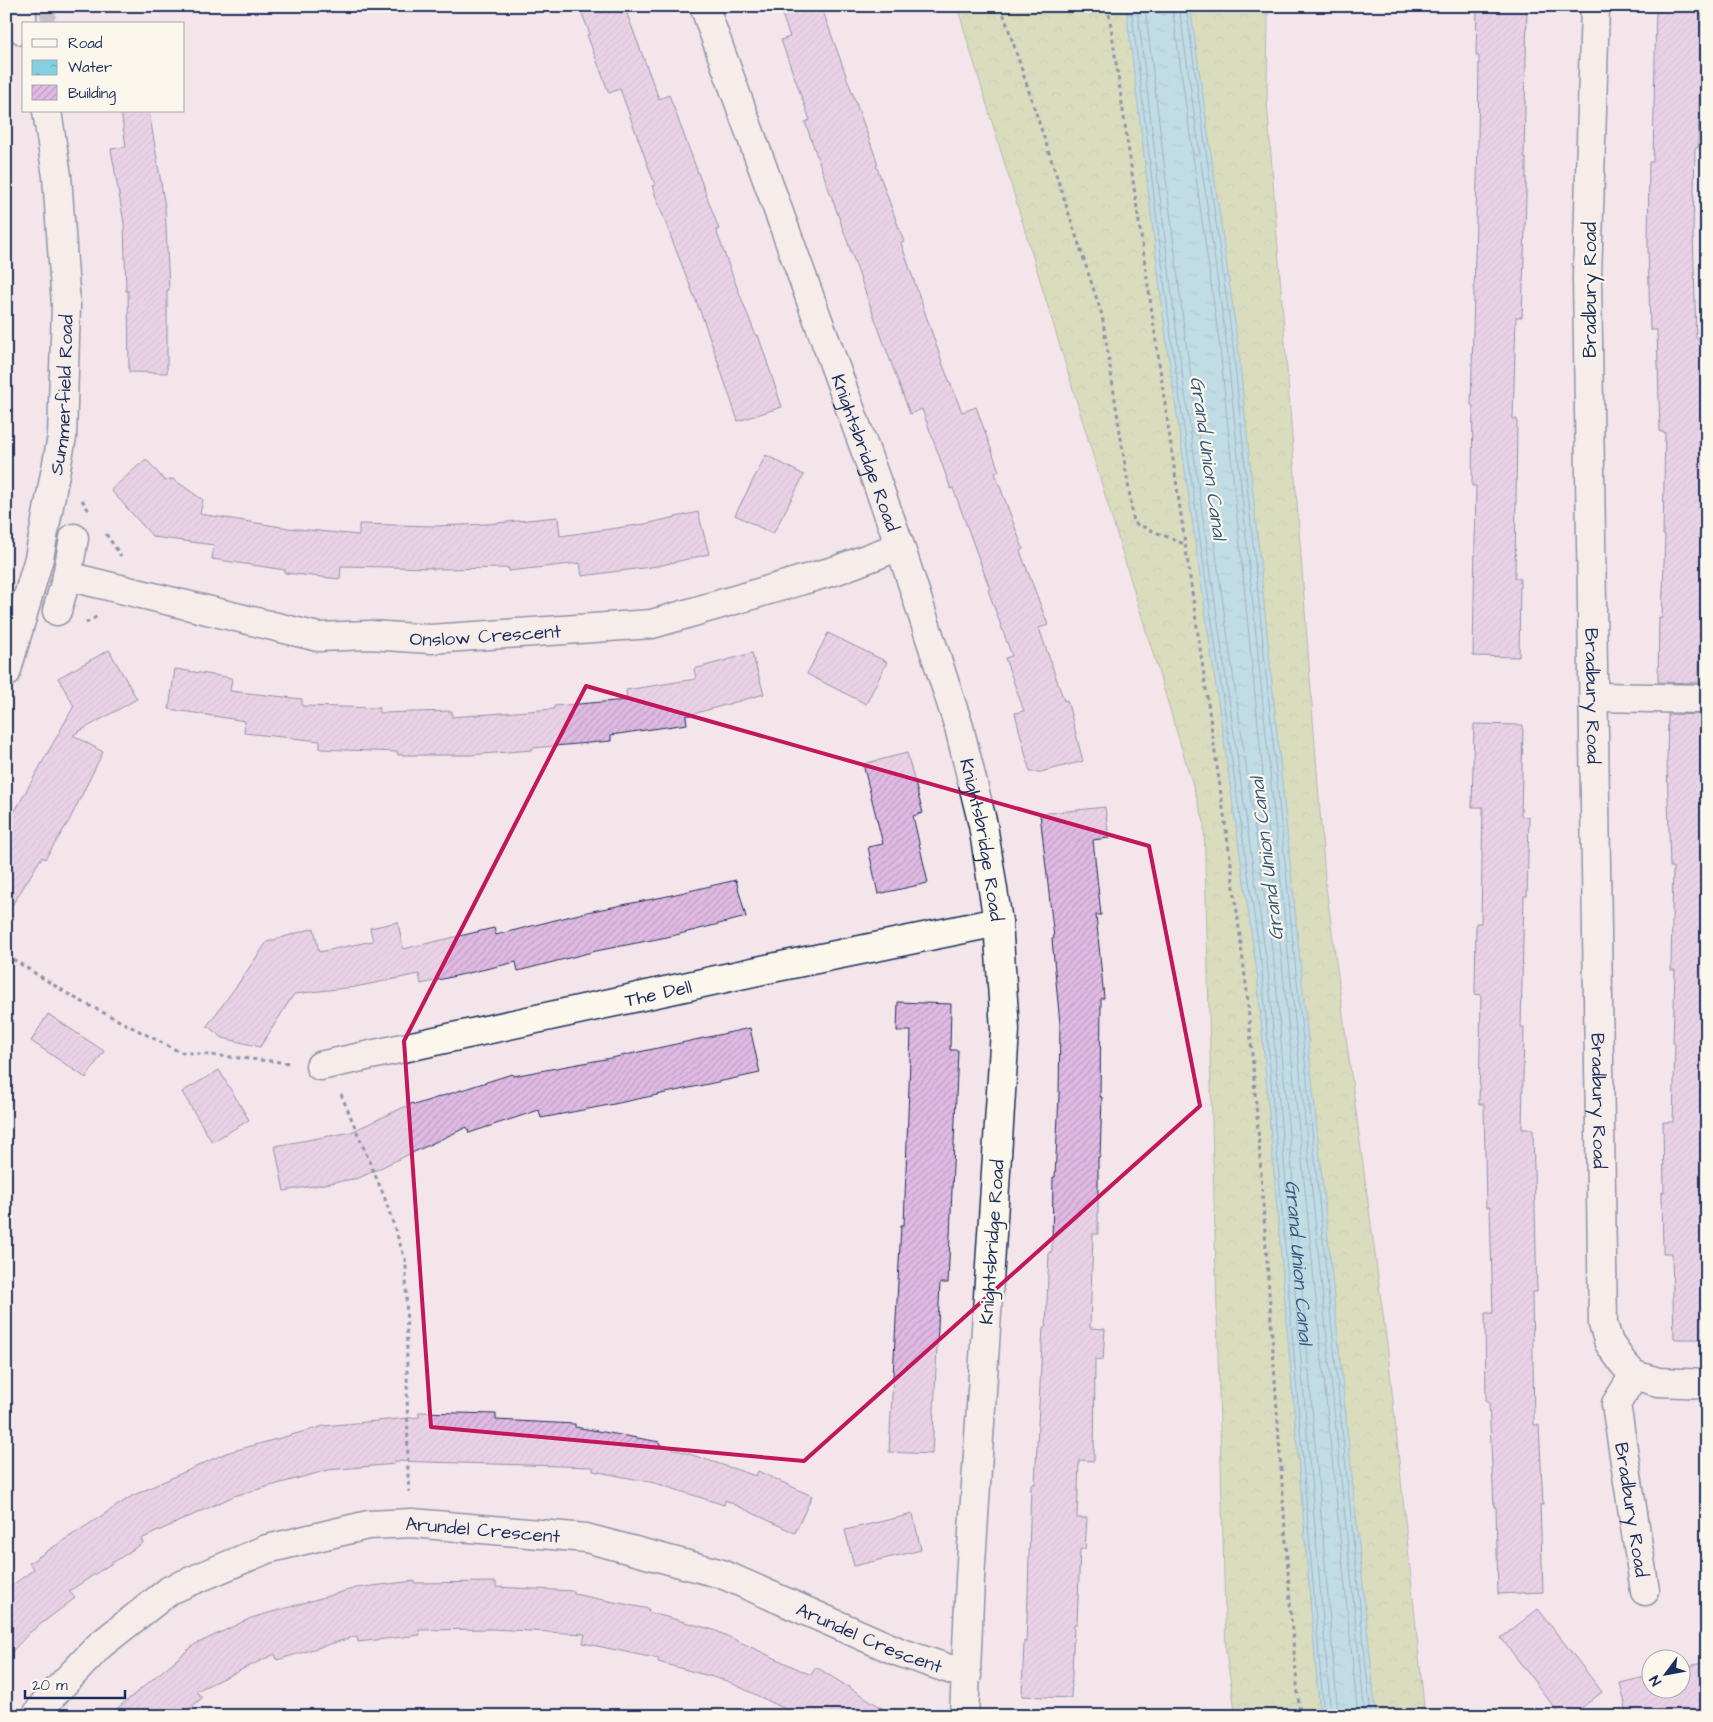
<svg xmlns="http://www.w3.org/2000/svg" width="1713" height="1722" font-family="'Architects Daughter',sans-serif">
<style>
.forest{fill:url(#forest-crowns);stroke:#6b8174}
.water{fill:url(#water-ripples);stroke:#5990ac}
.lines{fill:none;stroke-linecap:round;stroke-linejoin:round}
.shore{stroke:#457092;stroke-width:1}
.building{fill:url(#building-hatch);stroke:#1b2f5e}
.minor-casing{stroke:#1b2f5e;stroke-width:31}
.path{stroke:#1b2f5e;stroke-width:3;stroke-dasharray:4 4;stroke-linecap:butt}
.minor{stroke:#fbf7ec;stroke-width:28}
.tree{fill:#9297a3}
.marked{fill:none;stroke:#c2185b;stroke-width:4;stroke-linejoin:round}
.labels{text-anchor:middle;stroke-width:4.5;stroke-linejoin:round;paint-order:stroke}
.street-label{font-size:19px;fill:#1b2f5e;stroke:#fbf7ec}
.water-label{font-size:20px;font-style:italic;fill:#35587e;stroke:#fbf7ec}
</style>
<defs>
<pattern id="forest-crowns" width="20" height="18" patternUnits="userSpaceOnUse" patternTransform="scale(1.25)"><rect width="20" height="18" fill="#bbd389"/><path d="M2 6a3 3 0 1 1 6 0M12 15a3 3 0 1 1 6 0" fill="none" stroke="#a0b579"/></pattern>
<pattern id="water-ripples" width="26" height="14" patternUnits="userSpaceOnUse" patternTransform="scale(1.25)"><rect width="26" height="14" fill="#83d1e0"/><path d="M2 4q2-2 4 0t4 0M15 11q2-2 4 0t4 0" fill="none" stroke="#6aaab9"/></pattern>
<pattern id="building-hatch" width="6" height="6" patternUnits="userSpaceOnUse" patternTransform="scale(1.25)"><rect width="6" height="6" fill="#e0bae3"/><path d="M-1 1l2-2M0 6l6-6M5 7l2-2" fill="none" stroke="#c0a0c5"/></pattern>
</defs>
<rect width="100%" height="100%" fill="#f3e5e9"/>
<filter id="ink" filterUnits="userSpaceOnUse"><feTurbulence type="fractalNoise" baseFrequency=".02" numOctaves="2"/><feDisplacementMap in="SourceGraphic" scale="10" xChannelSelector="R" yChannelSelector="G"/><feConvolveMatrix kernelMatrix="1 2 1 2 8 2 1 2 1" color-interpolation-filters="sRGB"/></filter>
<g filter="url(#ink)">
<g class="forest">
<polygon points="957,6 1126,6 1166,338 1257,972 1320,1716 1236,1716 1226,1653 1204,822"/>
<polygon points="1190,6 1268,6 1267,101 1325,879 1388,1352 1425,1716 1376,1716 1238,345"/>
</g>
<polygon class="water" points="1126,6 1190,6 1238,345 1376,1716 1320,1716 1257,972 1166,338"/>
<g class="lines">
<g class="shore">
<polyline points="1131,6 1171,337 1262,971 1324,1716"/>
<polyline points="1137,6 1177,337 1268,971 1331,1716"/>
<path id="s1" d="M1145,6L1185,336L1275,970L1338,1716"/>
<polyline points="1172,6 1220,348 1358,1716"/>
<polyline points="1179,6 1227,347 1365,1716"/>
<polyline points="1186,6 1233,346 1371,1716"/>
</g>
</g>
<g class="building">
<polygon points="579,6 624,6 659,99 669,95 719,229 716,230 733,277 756,336 758,335 782,407 738,421 704,321 674,245 652,186 655,185 620,89 609,93 587,35 590,34"/>
<polygon points="779,6 821,6 878,164 876,165 904,242 901,243 944,368 962,412 976,407 999,471 995,473 1023,549 1020,551 1048,625 1039,628 1064,701 1067,700 1083,761 1041,772 1030,772 1015,713 1024,711 1005,658 1012,656 988,590 990,589 953,488 951,489 922,409 910,414 871,308 805,122 810,120 781,40 790,37"/>
<polygon points="1477,6 1527,6 1524,158 1526,158 1526,197 1522,317 1516,317 1513,419 1517,419 1515,578 1520,578 1519,657 1473,656 1476,486 1472,486 1473,406 1471,405 1478,144 1479,56 1476,56"/>
<polygon points="1656,6 1702,6 1698,148 1695,148 1693,230 1696,338 1703,338 1707,444 1705,550 1707,550 1707,604 1701,604 1699,683 1658,682 1659,618 1662,618 1665,535 1663,535 1665,432 1660,432 1657,330 1650,330 1648,245 1649,162 1653,162"/>
<polygon points="121,111 149,111 165,207 169,290 167,290 167,373 129,372 128,291 126,291 124,223 111,149 126,147"/>
<polygon points="766,455 804,475 773,534 735,515"/>
<polygon points="146,459 165,481 173,479 203,500 200,514 288,528 359,535 359,524 435,526 487,524 558,517 560,536 645,524 698,512 709,554 658,566 582,576 580,563 509,571 509,568 433,569 433,568 341,566 340,579 285,573 285,570 212,559 214,545 153,537 111,490"/>
<polygon points="828,633 887,662 866,704 807,674"/>
<polygon points="109,650 137,699 73,735 103,752 69,821 45,859 42,857 6,915 6,827 74,706 58,678"/>
<polygon points="752,653 764,694 686,716 687,724 611,735 611,741 532,748 532,750 470,755 398,755 398,752 320,749 320,741 244,733 245,721 169,709 175,669 232,678 230,691 302,699 302,706 379,708 379,713 452,711 452,717 554,709 554,706 627,700 626,690 696,679 694,669"/>
<polygon points="1668,714 1707,715 1707,1339 1674,1339 1672,1253 1663,1253 1662,1192 1664,1192 1663,1122 1673,1122 1675,1044 1673,1043 1675,970 1671,970 1673,867 1670,867 1667,762"/>
<polygon points="1474,724 1523,725 1521,816 1529,817 1527,896 1524,896 1521,1027 1524,1027 1522,1129 1533,1129 1537,1292 1532,1292 1534,1425 1539,1425 1543,1505 1540,1505 1543,1592 1498,1594 1496,1507 1494,1507 1489,1402 1486,1402 1485,1313 1493,1313 1490,1207 1486,1207 1484,1104 1479,1104 1481,995 1475,994 1476,923 1481,923 1483,807 1472,807"/>
<polygon points="907,753 923,813 913,816 928,883 878,894 868,847 883,844 863,764"/>
<polygon points="1105,807 1109,838 1093,840 1101,915 1096,915 1104,998 1101,999 1100,1097 1102,1097 1100,1157 1098,1157 1098,1234 1093,1234 1090,1328 1105,1329 1103,1360 1095,1359 1094,1461 1079,1460 1077,1518 1087,1518 1085,1549 1080,1549 1077,1624 1074,1624 1071,1698 1022,1696 1024,1641 1026,1642 1028,1595 1031,1484 1035,1484 1043,1327 1046,1327 1049,1252 1052,1252 1053,1177 1055,1177 1059,1095 1060,1024 1052,939 1054,938 1040,814"/>
<polygon points="736,880 746,917 672,936 596,951 518,971 516,962 421,984 419,974 355,987 294,994 260,1047 223,1038 207,1026 238,984 267,942 314,928 319,952 373,941 370,928 398,922 403,949 494,928 496,935 587,912 663,897"/>
<polygon points="898,1002 951,1004 950,1050 958,1050 948,1283 940,1283 932,1454 889,1452 901,1225 904,1225 911,1031 897,1031"/>
<polygon points="48,1014 104,1051 86,1078 31,1041"/>
<polygon points="750,1028 760,1073 614,1104 541,1118 539,1110 469,1133 467,1127 359,1178 284,1191 275,1146 351,1132 413,1103 414,1105 512,1074 513,1076 616,1057"/>
<polygon points="219,1070 249,1120 212,1142 182,1092"/>
<polygon points="419,1412 496,1414 496,1420 575,1424 575,1427 660,1442 659,1444 756,1476 758,1471 812,1496 795,1533 725,1500 724,1505 655,1483 593,1471 593,1467 394,1461 395,1464 328,1470 234,1496 141,1539 143,1543 69,1591 75,1598 29,1633 6,1658 6,1590 34,1569 29,1563 132,1496 226,1453 324,1426 419,1417"/>
<polygon points="913,1514 921,1550 854,1566 845,1530"/>
<polygon points="414,1581 414,1583 496,1582 496,1587 574,1591 574,1594 649,1609 648,1612 714,1630 811,1675 816,1667 895,1716 800,1716 727,1681 658,1662 659,1659 583,1643 585,1634 492,1629 419,1630 420,1635 358,1642 357,1636 277,1660 275,1654 196,1691 202,1698 181,1716 108,1716 194,1645 251,1618 356,1588"/>
<polygon points="1538,1609 1602,1692 1571,1716 1561,1716 1501,1638"/>
<polygon points="1707,1662 1707,1705 1693,1716 1628,1716 1620,1683 1650,1676 1650,1690 1680,1690 1680,1668"/>
</g>
<g class="lines">
<g class="minor-casing">
<g id="minor">
<polyline points="22,6 22,26 24,31"/>
<path id="s2" d="M704,6L900,546L959,727L983,825L998,922L1005,1030L970,1579L964,1716"/>
<path id="s3" d="M1595,6L1587,278L1603,1324L1609,1343L1623,1363L1634,1375L1658,1382L1707,1384"/>
<path id="s4" d="M67,576L318,637L370,635L430,639L652,624L837,570L900,546"/>
<polyline points="57,611 67,576 74,538"/>
<path id="s5" d="M6,673L39,558L62,437L66,305L57,176L47,111"/>
<polyline points="1595,697 1707,699"/>
<path id="s6" d="M320,1066L767,969L998,922"/>
<path id="s7" d="M1634,1375L1616,1404L1645,1591"/>
<path id="s8" d="M36,1716L44,1704L100,1645L170,1590L267,1549L368,1525L412,1523L586,1538L722,1574L899,1652L967,1675"/>
</g>
</g>
<g class="path">
<polyline points="1003,6 1003,12 1102,315 1134,523 1184,544"/>
<polyline points="1108,6 1231,864 1247,992 1258,1129 1292,1631 1300,1716"/>
<polyline points="82,500 89,511"/>
<polyline points="106,534 121,556"/>
<polyline points="86,623 98,616"/>
<polyline points="6,955 73,997 180,1052 290,1063"/>
<polyline points="341,1094 384,1196 406,1262 408,1478 409,1492"/>
</g>
<use href="#minor" class="minor"/>
</g>
<circle class="tree" cx="48" cy="15" r="8"/>
</g>
<path d="M0 0H1713V1722H0ZM586,686L1149,846L1200,1106L804,1461L431,1427L404,1041Z" fill="#f3e5e9" fill-opacity=".55" fill-rule="evenodd"/>
<path class="marked" d="M586,686L1149,846L1200,1106L804,1461L431,1427L404,1041Z"/>
<g class="labels">
<g class="street-label">
<text transform="translate(1589 290) rotate(-90)" y="7">Bradbury Road</text>
<text dy="7" stroke="none"><textPath href="#s5" startOffset="285">Summerfield Road</textPath></text>
<text dy="7" stroke="none"><textPath href="#s2" startOffset="475">Knightsbridge Road</textPath></text>
<text dy="7" stroke="none"><textPath href="#s4" startOffset="426">Onslow Crescent</textPath></text>
<text dy="7" stroke="none"><textPath href="#s3" startOffset="690">Bradbury Road</textPath></text>
<text dy="7" stroke="none"><textPath href="#s2" startOffset="880">Knightsbridge Road</textPath></text>
<text dy="7" stroke="none"><textPath href="#s6" startOffset="346">The Dell</textPath></text>
<text dy="7" stroke="none"><textPath href="#s3" startOffset="1095">Bradbury Road</textPath></text>
<text transform="translate(991 1242) rotate(-86)" y="7">Knightsbridge Road</text>
<text dy="7" stroke="none"><textPath href="#s7" startOffset="141">Bradbury Road</textPath></text>
<text dy="7" stroke="none"><textPath href="#s8" startOffset="509">Arundel Crescent</textPath></text>
<text dy="7" stroke="none"><textPath href="#s8" startOffset="914">Arundel Crescent</textPath></text>
</g>
<g class="water-label">
<text transform="translate(1209 458) rotate(82)" y="7">Grand Union Canal</text>
<text transform="translate(1266 859) rotate(-97)" y="7">Grand Union Canal</text>
<text dy="7" stroke="none"><textPath href="#s1" startOffset="1266">Grand Union Canal</textPath></text>
</g>
</g>
<rect width="1713" height="1722" fill="none" stroke="#fbf7ec" stroke-width="25"/>
<rect x="12" y="12" width="1688" height="1697" fill="none" stroke="#1b2f5e" stroke-width="2" filter="url(#ink)"/>
<rect x="22" y="22" width="162" height="90" fill="#fbf7ec" stroke="#a1a7b3"/>
<rect x="32" y="39" width="25" height="8" fill="#fbf7ec" stroke="#a1a7b3"/>
<text x="68" y="48" font-size="15" fill="#1b2f5e">Road</text>
<rect x="32" y="60" width="25" height="15" fill="url(#water-ripples)" stroke="#a1a7b3"/>
<text x="68" y="72" font-size="15" fill="#1b2f5e">Water</text>
<rect x="32" y="85" width="25" height="15" fill="url(#building-hatch)" stroke="#a1a7b3"/>
<text x="68" y="98" font-size="15" fill="#1b2f5e">Building</text>
<g transform="translate(1666 1674) rotate(238)"><circle r="24" fill="#fbf7ec" stroke="#a1a7b3"/>
<path d="M0-4L9 19L0 12L-9 19Z" fill="#1b2f5e"/>
<text y="-8" font-size="14" font-weight="bold" text-anchor="middle" fill="#1b2f5e">N</text>
</g>
<path d="M25 1690v8h100v-8" fill="none" stroke="#1b2f5e" stroke-width="2.5"/>
<text x="32" y="1690" font-size="15" fill="#1b2f5e" stroke="#fbf7ec" stroke-width="4" paint-order="stroke">20 m</text>
</svg>
